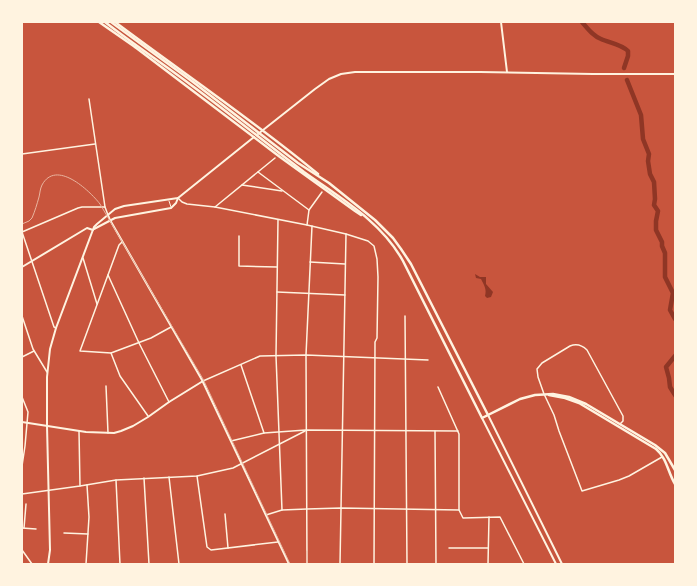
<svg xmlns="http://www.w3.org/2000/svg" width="697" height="586" font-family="'Fira Sans',sans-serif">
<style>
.water{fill:#8f3625}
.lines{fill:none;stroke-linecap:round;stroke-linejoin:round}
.river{stroke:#8f3625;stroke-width:4.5}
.service{stroke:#fff3e0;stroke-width:1}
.minor{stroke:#fff3e0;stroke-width:1.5}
.tertiary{stroke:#fff3e0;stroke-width:2}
.secondary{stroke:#fff3e0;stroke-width:2}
.primary{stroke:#fff3e0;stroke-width:2.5}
.tram{stroke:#e9b49f;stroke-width:1}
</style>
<rect width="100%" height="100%" fill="#c8553d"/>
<path class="water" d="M475,274L480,277H486V284L493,292L491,297L487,298L485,296C487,289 484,285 481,279L476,278Z"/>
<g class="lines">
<g class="river">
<path d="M582,22C588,29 593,36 601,39C610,43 621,44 628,51V56L624,68"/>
<polyline points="627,80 641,115 643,139 649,154 648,161 650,174 654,182 655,199 654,205 658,211 656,221 656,230 662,242 662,246 665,253 665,277 673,293 670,310 675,319"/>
<polyline points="675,356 666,367 669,378 670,387 675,395"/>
</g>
<polyline class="service" points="169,201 171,207"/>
<g class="minor">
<polyline points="89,99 105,207 108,215"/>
<polyline points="22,154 95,144"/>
<polyline points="258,172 309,210"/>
<polyline points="242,185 282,191"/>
<polyline points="178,198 182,202 187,204 215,207 307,225 346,234 368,241 374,246 377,259 378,277 377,338 375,342 374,564"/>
<polyline points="215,207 275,158"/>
<polyline points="278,220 276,356 282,510"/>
<polyline points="307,225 309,210 322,192"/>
<polyline points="22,232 54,327 56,328"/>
<polyline points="22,232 78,208 82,207 105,207"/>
<polyline points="239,236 239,266 277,267"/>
<polyline points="122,242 119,245 80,351 111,353 151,338 171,327"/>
<polyline points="83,258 97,304"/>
<polyline points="310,262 345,264"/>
<polyline points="108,275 139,343 169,402"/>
<polyline points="277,292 345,295"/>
<polyline points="22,316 33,349 47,372"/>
<polyline points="405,316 407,564"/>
<polyline points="111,353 120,376 148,416"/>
<polyline points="22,357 34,351"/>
<polyline points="241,365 264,433"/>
<polyline points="203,381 260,356 306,355 428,360"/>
<polyline points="106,386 108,433"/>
<polyline points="438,387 459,434 459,510 463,518 500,517 524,564"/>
<polyline points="22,397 28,412 25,446 22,466"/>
<path d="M620,424L623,421V416L587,350C582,345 577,343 570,346L542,363L537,369L538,377L544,394L554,415L559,431L582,491L619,480L629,476L662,457"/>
<polyline points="79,431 80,486"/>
<polyline points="435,431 436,564"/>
<polyline points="231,441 264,433 306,430 458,431"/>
<polyline points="197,476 207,547 211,550 278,542"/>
<polyline points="169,477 179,564"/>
<polyline points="144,478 149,564"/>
<polyline points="116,480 120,564"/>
<polyline points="22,494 80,486 116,480 197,476 233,468 305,431"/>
<polyline points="225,514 228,548"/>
<polyline points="266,515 282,510 307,509 341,508 459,510"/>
<polyline points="22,528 36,529"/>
<polyline points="24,528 26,504"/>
<polyline points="64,533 88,534"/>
<polyline points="449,548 488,548"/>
<polyline points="22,550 32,564"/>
<polyline points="86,564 89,517 87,485"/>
<polyline points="307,564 306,355 312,226"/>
<polyline points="340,564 346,234"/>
<polyline points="488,564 489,517"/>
</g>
<g class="tertiary">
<polyline points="501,22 507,72"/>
<polyline points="108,215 110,220 202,380 289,564"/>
<polyline points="94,229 115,218 171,208 176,203 178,198"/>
<polyline points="22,267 87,228 93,230"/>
<polyline points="22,422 86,432 114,433 121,431 133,426 148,417 169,402 203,381"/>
<polyline points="48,564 50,550 47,426 47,377 50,349 56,328 94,227 97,224 115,209 124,206 178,198 254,137"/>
</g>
<g class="secondary">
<polyline points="258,134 315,89 329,79 341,74 355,72 480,72 593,74 675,74"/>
<polyline points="488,415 562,564"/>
<polyline points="482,418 556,564"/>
</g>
<g class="primary">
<polyline points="99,22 135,47"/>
<path d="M105,22C133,44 162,63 191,85C229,113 266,143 304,172C340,198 381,221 403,261L482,418L520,399L535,395L553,394L569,397L586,404L655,445L665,453L675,470"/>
<polyline points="111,22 193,82 298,163 329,183 375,220 393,238 401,249 411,264 488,415"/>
<path d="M115,22C183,73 253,120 318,174"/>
<polyline points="135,47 280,157 355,211 361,215"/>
<path d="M549,395L565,398L579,403L656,449C667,458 668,473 675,484"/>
</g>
<g class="tram">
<path d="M22,224L29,221L32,218C35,211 37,204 39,197C40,193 40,189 42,185C56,159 89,190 100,204L203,379L290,564"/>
<polyline points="307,551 307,564"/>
</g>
</g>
<rect width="697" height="586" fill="none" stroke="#fff3e0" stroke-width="46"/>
</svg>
